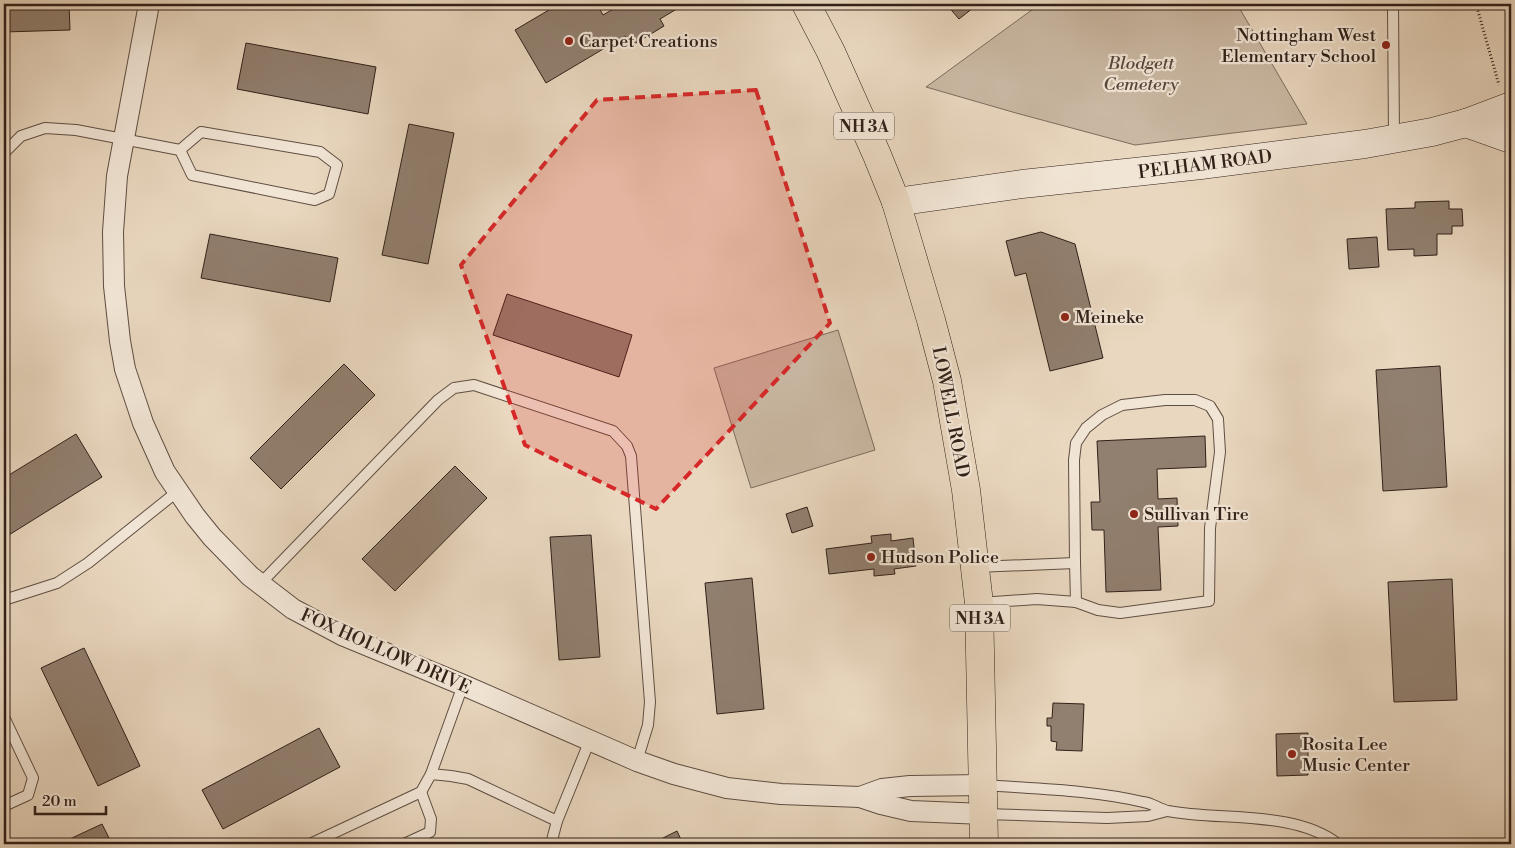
<svg xmlns="http://www.w3.org/2000/svg" width="1515" height="848" font-family="'Libre Bodoni',serif">
<style>
.green{fill:#cab8a3;stroke:#7e6c5e}
.building{fill:#917f6f;stroke:#312019}
.lines{fill:none;stroke-linecap:round;stroke-linejoin:round}
.lane-casing{stroke:#5f4e42;stroke-width:12}
.street-casing{stroke:#5f4e42;stroke-width:22}
.secondary-casing{stroke:#312019;stroke-width:29}
.primary-casing{stroke:#312019;stroke-width:29}
.path{stroke:#312019;stroke-width:3;stroke-dasharray:1 2.5;stroke-linecap:butt}
.lane{stroke:#f1e5d5;stroke-width:10}
.street{stroke:#f1e5d5;stroke-width:20}
.secondary{stroke:#f1e5d5;stroke-width:28}
.primary{stroke:#e9d7bf;stroke-width:28}
.marked{fill:#d62828;fill-opacity:0.2;stroke:#d62828;stroke-width:4;stroke-dasharray:10 6;stroke-linejoin:round}
.poi-dot{fill:#8f2418;stroke:#f1e5d5;stroke-width:2}
.labels{text-anchor:middle;stroke-width:4.5;stroke-linejoin:round;paint-order:stroke}
.shield{fill:#f1e5d5;stroke:#6b5b51;stroke-width:1}
.shield-label{font-size:16px;font-weight:bold;fill:#312019}
.poi-label{font-size:18px;fill:#312019;stroke:#f1e5d5;text-anchor:start}
.park-label{font-size:18px;font-style:italic;fill:#57463c;stroke:#f1e5d5}
.street-label{font-size:18px;fill:#312019;stroke:#f1e5d5}
</style>
<rect width="100%" height="100%" fill="#e9d7bf"/>
<filter id="stains"><feTurbulence type="fractalNoise" baseFrequency=".004" numOctaves="4"/><feColorMatrix values="0 0 0 0 .2 0 0 0 0 .09 0 0 0 0 .02 0 0 0 .5 -.17"/></filter>
<radialGradient id="worn" r=".72"><stop offset=".6" stop-color="#630" stop-opacity="0"/><stop offset="1" stop-color="#630" stop-opacity=".3"/></radialGradient>
<g class="green">
<polygon points="1040,4 1237,4 1307,124 1135,145 1016,113 926,87"/>
<polygon points="838,330 875,450 751,488 714,368"/>
</g>
<g class="building">
<polygon points="4,4 69,4 70,30 4,32"/>
<polygon points="559,4 597,4 603,15 622,4 685,4 660,19 664,26 631,46 625,36 546,83 515,30"/>
<polygon points="946,4 978,4 959,19"/>
<polygon points="246,43 376,67 368,114 237,89"/>
<polygon points="409,124 454,133 428,264 382,255"/>
<polygon points="1449,201 1449,209 1462,209 1463,226 1452,226 1452,234 1437,234 1437,255 1414,256 1414,249 1388,250 1386,209 1415,208 1415,202"/>
<polygon points="1041,232 1075,244 1103,358 1050,371 1026,273 1015,276 1006,241"/>
<polygon points="210,234 338,258 330,302 201,278"/>
<polygon points="1377,237 1379,267 1349,269 1347,239"/>
<polygon points="507,294 632,335 619,377 493,335"/>
<polygon points="344,364 375,395 281,489 250,458"/>
<polygon points="1440,366 1447,487 1383,491 1376,370"/>
<polygon points="76,434 102,477 4,538 4,478"/>
<polygon points="1205,436 1206,467 1157,469 1158,499 1177,498 1178,526 1158,527 1161,590 1106,592 1104,530 1092,530 1091,502 1100,502 1097,441"/>
<polygon points="455,466 487,498 395,591 362,559"/>
<polygon points="807,507 813,526 792,533 786,514"/>
<polygon points="891,534 891,541 913,538 916,566 894,569 895,574 874,576 874,569 829,574 826,549 872,543 871,536"/>
<polygon points="591,535 600,657 559,660 550,537"/>
<polygon points="752,578 764,709 717,714 705,583"/>
<polygon points="1452,579 1457,700 1394,702 1388,582"/>
<polygon points="84,648 140,766 98,786 41,668"/>
<polygon points="1053,703 1084,704 1082,751 1056,750 1057,742 1051,741 1051,726 1047,726 1047,718 1052,718"/>
<polygon points="319,728 340,767 223,829 202,790"/>
<polygon points="1308,733 1308,775 1277,776 1276,734"/>
<polygon points="102,824 112,844 59,844"/>
<polygon points="677,831 683,844 651,844"/>
</g>
<g class="lines">
<g class="lane-casing">
<g id="lane">
<polyline points="1393,4 1394,138"/>
<polygon points="201,132 320,152 337,165 329,194 315,200 192,175 180,150"/>
<polyline points="4,153 21,136 45,128 76,130 180,150"/>
<polyline points="1075,563 1076,602"/>
<polyline points="976,567 1075,563 1074,460 1076,443 1086,428 1102,415 1122,405 1165,400 1195,400 1210,406 1218,419 1220,452 1210,528 1209,601 1120,613 1098,610 1076,602 1037,599 980,603"/>
<polyline points="260,584 438,400 454,388 474,385 613,431 627,446 631,456 650,702 648,725 637,761"/>
<polyline points="4,600 57,583 88,563 178,491"/>
<polyline points="4,717 33,778 28,795 4,806"/>
<polyline points="431,774 463,685"/>
<path d="M984,785C1037,789 1092,790 1143,802C1152,803 1159,809 1168,811C1220,821 1295,810 1338,844"/>
<polyline points="984,814 1107,818 1148,816 1167,811"/>
<polyline points="310,844 421,792 431,774 451,776 468,779 557,821"/>
<polyline points="404,844 430,832 431,819 421,792"/>
<polyline points="551,844 557,821 590,740"/>
</g>
</g>
<g class="street-casing">
<g id="street">
<polyline points="149,4 117,176 113,232 114,286 120,341 125,369 143,423 165,472 195,516 212,537 250,576 293,609 342,635 463,685 637,761 674,774 727,788 781,794 860,797 881,804 911,811 984,814"/>
<polyline points="860,797 882,789 910,786 983,785"/>
</g>
</g>
<g class="secondary-casing">
<g id="secondary">
<polyline points="1466,123 1511,139"/>
<polyline points="896,202 1022,184 1201,165 1365,144 1432,132 1466,123 1511,106"/>
</g>
</g>
<g class="primary-casing">
<polyline id="primary" points="806,4 831,52 877,155 896,202 931,320 947,381 966,490 979,603 984,844"/>
</g>
<polyline class="path" points="1476,4 1499,85"/>
<use href="#lane" class="lane"/>
<use href="#street" class="street"/>
<use href="#secondary" class="secondary"/>
<use href="#primary" class="primary"/>
</g>
<path class="marked" d="M756,90L830,323L656,509L525,445L461,265L597,100Z"/>
<g class="poi-dot">
<circle cx="569" cy="41" r="5"/>
<circle cx="1386" cy="45" r="5"/>
<circle cx="1065" cy="317" r="5"/>
<circle cx="1134" cy="514" r="5"/>
<circle cx="871" cy="557" r="5"/>
<circle cx="1292" cy="754" r="5"/>
</g>
<g class="labels">
<g class="shield">
<rect x="834" y="112.5" width="60" height="27" rx="4"/>
<rect x="950" y="604.5" width="60" height="27" rx="4"/>
</g>
<g class="shield-label">
<text x="864" y="132">NH 3A</text>
<text x="980" y="624">NH 3A</text>
</g>
<g class="poi-label">
<text x="1376" y="41" text-anchor="end">Nottingham West<tspan x="1376" dy="21">Elementary School</tspan></text>
<text x="579" y="47">Carpet Creations</text>
<text x="1075" y="323">Meineke</text>
<text x="1144" y="520">Sullivan Tire</text>
<text x="881" y="563">Hudson Police</text>
<text x="1302" y="750">Rosita Lee<tspan x="1302" dy="21">Music Center</tspan></text>
</g>
<g class="park-label">
<text x="1141" y="69">Blodgett<tspan x="1141" dy="21">Cemetery</tspan></text>
</g>
<g class="street-label">
<text transform="translate(1205 164) rotate(-7)" y="6">PELHAM ROAD</text>
<text transform="translate(951 412) rotate(79)" y="6">LOWELL ROAD</text>
<text transform="translate(386 651) rotate(24)" y="6">FOX HOLLOW DRIVE</text>
</g>
</g>
<rect width="1515" height="848" fill="none" stroke="#e9d7bf" stroke-width="20"/>
<rect x="5" y="5" width="1505" height="838" fill="none" stroke="#312019" stroke-width="2.5"/>
<rect x="10" y="10" width="1495" height="828" fill="none" stroke="#312019"/>
<path d="M35 806v8h71v-8" fill="none" stroke="#312019" stroke-width="2.5"/>
<text x="42" y="806" font-size="15" fill="#312019" stroke="#f1e5d5" stroke-width="4" paint-order="stroke">20 m</text>
<rect width="100%" height="100%" filter="url(#stains)"/>
<rect width="100%" height="100%" fill="url(#worn)"/>
</svg>
